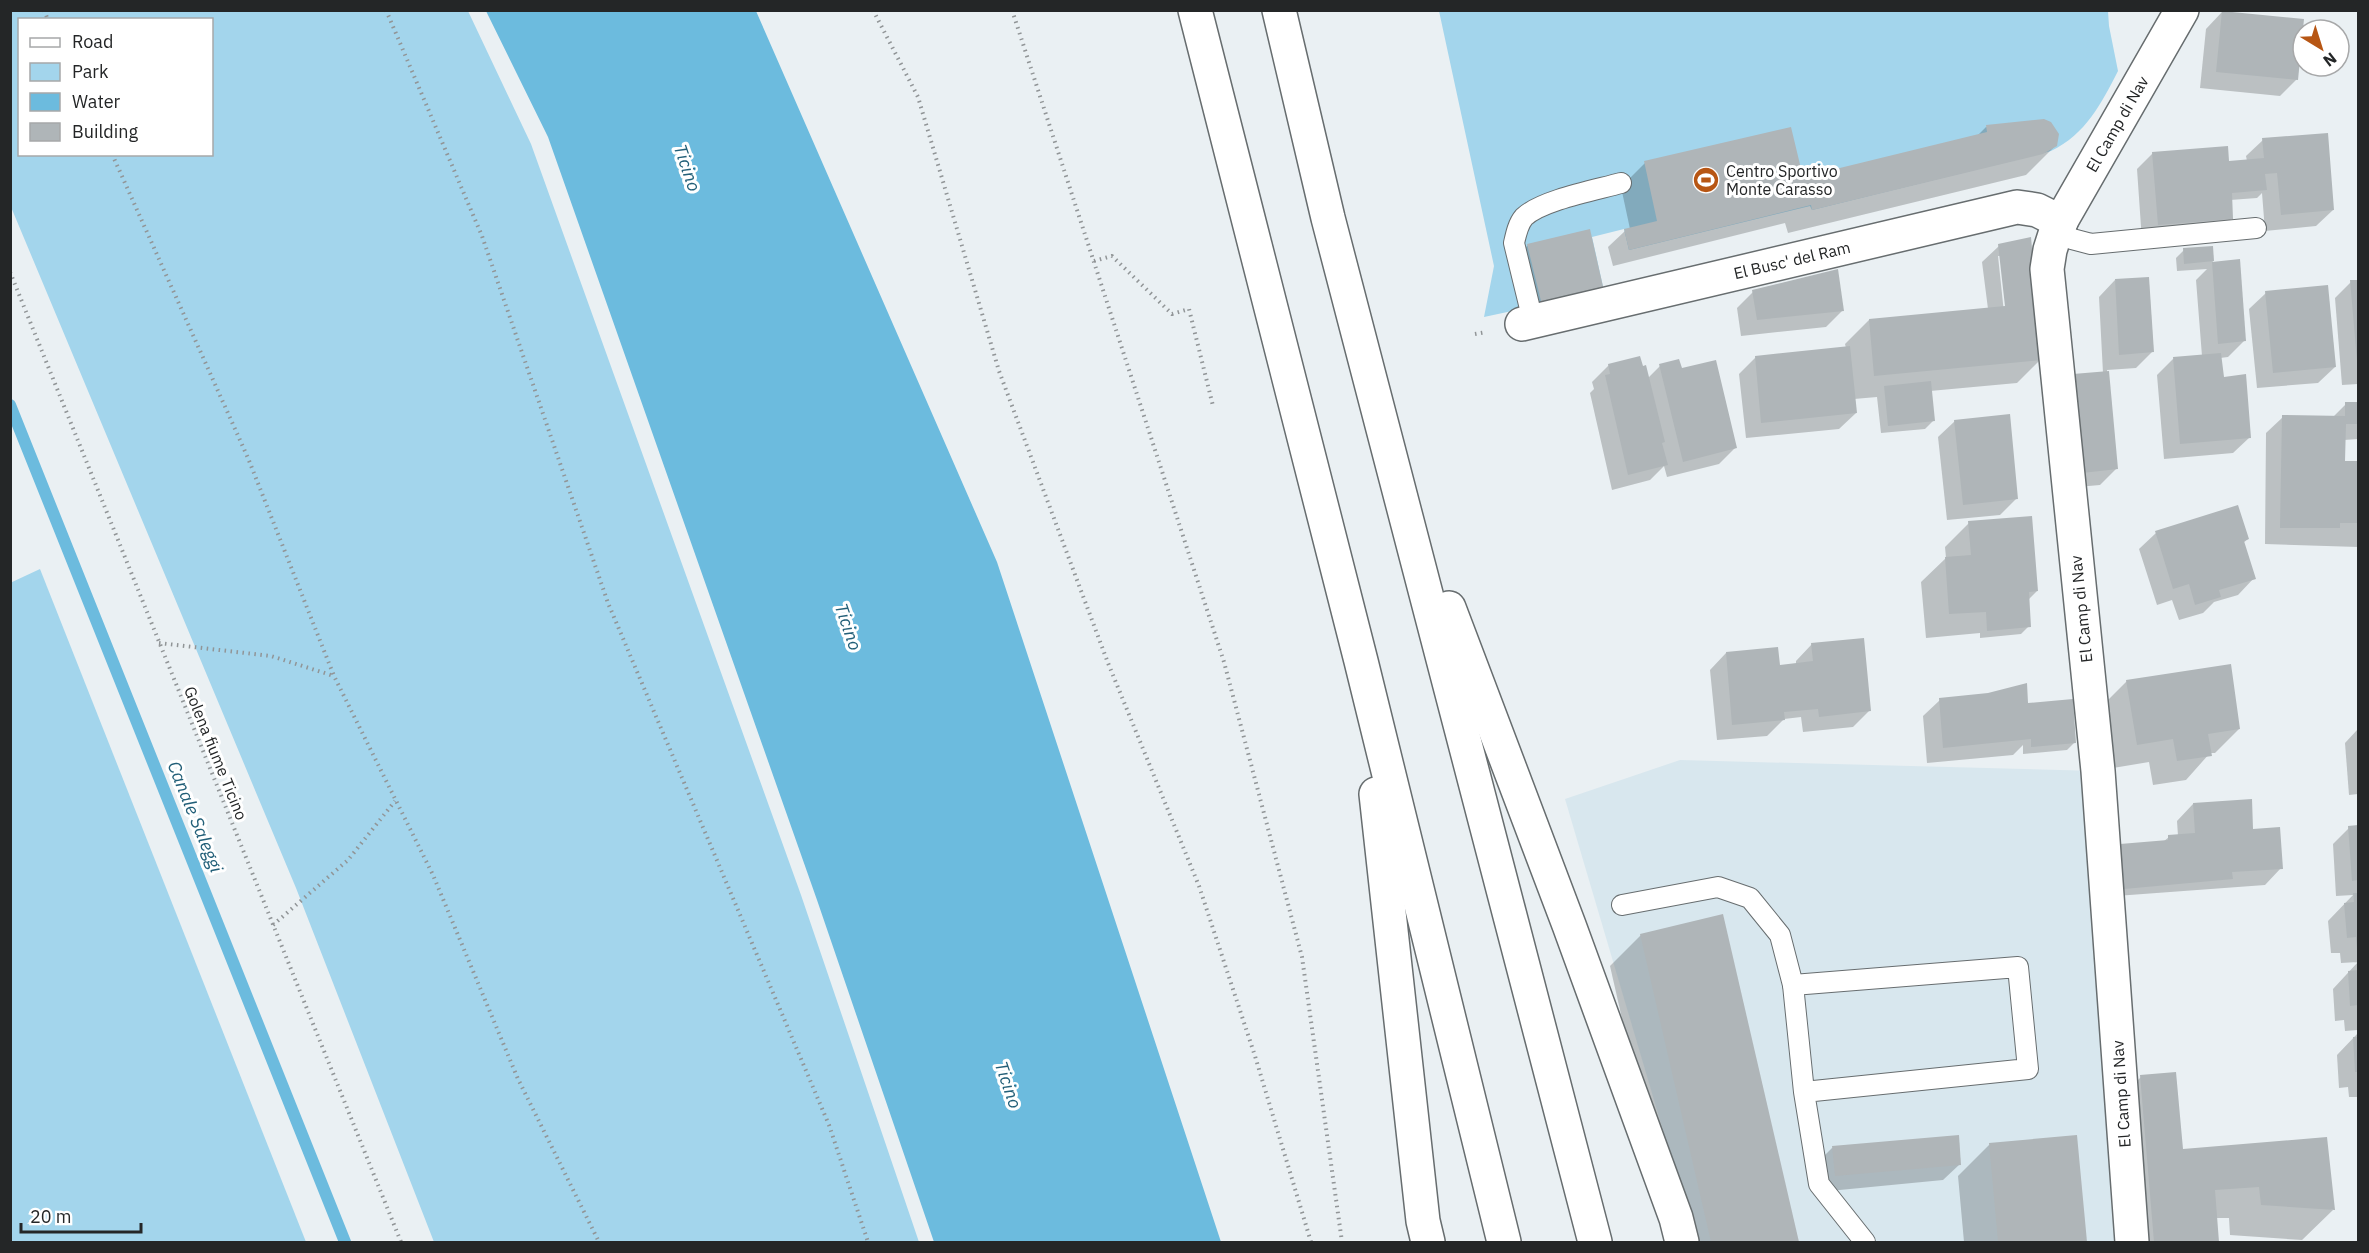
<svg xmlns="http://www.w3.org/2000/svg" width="2369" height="1253" font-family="'IBM Plex Sans',sans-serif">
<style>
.built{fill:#d8e7ee}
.green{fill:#a3d5ec;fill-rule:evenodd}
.water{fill:#6cbbde}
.shadow{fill:#0003;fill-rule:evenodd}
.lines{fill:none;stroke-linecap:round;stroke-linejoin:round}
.stream{stroke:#6cbbde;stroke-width:12}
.building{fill:#afb5b8}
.service-casing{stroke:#676d6f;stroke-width:22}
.minor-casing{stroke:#676d6f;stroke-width:36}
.motorway-casing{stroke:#676d6f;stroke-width:36}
.path{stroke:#919597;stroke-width:4;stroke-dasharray:1.5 4.5;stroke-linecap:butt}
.service{stroke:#fff;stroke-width:20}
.minor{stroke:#fff;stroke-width:33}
.motorway{stroke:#fff;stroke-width:33}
.labels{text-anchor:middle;stroke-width:6;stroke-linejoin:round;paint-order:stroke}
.street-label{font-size:16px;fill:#242627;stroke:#fff}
.poi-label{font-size:16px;fill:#242627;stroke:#fff;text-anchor:start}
.water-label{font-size:18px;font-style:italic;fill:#225f78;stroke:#fff}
</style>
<rect width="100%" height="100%" fill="#eaf0f3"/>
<polygon class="built" points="1680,760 2098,771 2132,1242 1696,1242 1565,799"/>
<g class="green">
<path d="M10,11H468L531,144L801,895L919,1242H434L296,888L11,207ZM20,20H212V154H20Z"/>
<path d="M1439,11H2108L2109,26L2118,71C2101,104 2086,134 2051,151L1812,210L1810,206L1629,250L1624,229L1592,237L1604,291L1484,317L1494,266Z"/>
<polygon points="40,569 306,1242 11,1242 10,583"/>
</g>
<polygon class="water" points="486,11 756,11 997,562 1221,1242 934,1242 817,900 548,137"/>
<g class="shadow">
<polygon points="2222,12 2297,79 2280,96 2200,88 2206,29"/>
<polygon points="1986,127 2055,146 2026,175 1788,233 1785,223 1613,266 1608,247 1625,231 1630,229 1621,187 1645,163 1801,179 1977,136"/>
<polygon points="2263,140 2333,210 2316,226 2265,231 2262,193 2257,198 2230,200 2231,219 2215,235 2142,241 2137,169 2153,153 2228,163 2247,161 2246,156"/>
<polygon points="1528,245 1603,290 1526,321 1512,262"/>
<path d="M1999,246L2041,359L2017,383L1930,391L1933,421L1925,429L1881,433L1877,397L1854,399L1856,413L1839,429L1746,438L1739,374L1756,357L1846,348L1845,344L1869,320L1988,309L1982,262ZM1998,256H2001L2007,313H2004Z"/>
<polygon points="2211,248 2213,263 2244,341 2228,357 2220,358 2222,378 2250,437 2233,453 2164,459 2157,375 2173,359 2202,356 2196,280 2207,269 2177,271 2176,258 2184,250"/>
<polygon points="2115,280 2152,352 2136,368 2107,370 2116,469 2100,485 2066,488 2103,373 2099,297"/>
<polygon points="2358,281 2358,384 2342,385 2335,298 2351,282"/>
<polygon points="1753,292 1842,311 1826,327 1741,336 1737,308"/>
<polygon points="2266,293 2335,367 2318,383 2257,388 2249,309"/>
<polygon points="1609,365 1648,378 1660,366 1735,448 1719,464 1667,477 1664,466 1650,480 1612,490 1590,393 1594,389 1592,382"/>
<polygon points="2358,403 2358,439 2344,440 2343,462 2358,462 2358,547 2265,544 2266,433 2283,417 2332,418 2346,404"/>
<polygon points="1955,421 2017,498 2000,515 1947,520 1938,437"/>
<polygon points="1969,523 2037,591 2028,600 2029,626 2021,634 1980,638 1980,633 1926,638 1921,582 1946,558 1945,547"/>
<polygon points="2156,533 2248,539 2243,543 2254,578 2238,595 2214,602 2203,613 2179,620 2172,600 2157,605 2139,549"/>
<polygon points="1812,644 1869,711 1853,727 1803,732 1801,717 1784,719 1767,736 1717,740 1710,670 1726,653 1778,666 1796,664 1796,661"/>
<polygon points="2127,681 2239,729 2215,753 2210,753 2186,780 2153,785 2149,762 2113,768 2103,705"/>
<polygon points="1940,700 2027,704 2075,742 2067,750 2023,754 2023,745 2013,755 1927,763 1923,716"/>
<polygon points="2358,729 2358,794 2349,795 2345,743"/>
<polygon points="2193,804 2252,830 2281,868 2265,885 2116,896 2113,854 2121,846 2163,842 2169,837 2178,836 2177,821"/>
<polygon points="2358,827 2358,1030 2345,1031 2344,1020 2335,1021 2333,989 2358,962 2341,963 2340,953 2331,953 2328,921 2353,895 2336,896 2333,844 2349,828"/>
<polygon points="1722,916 1797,1242 1673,1242 1610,966 1641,935"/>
<polygon points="2358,1033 2358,1097 2349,1097 2348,1087 2339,1088 2337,1055"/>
<polygon points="2141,1077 2181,1151 2333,1210 2302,1240 2230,1235 2229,1218 2216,1218 2217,1242 2121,1242 2110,1108"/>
<polygon points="2076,1136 2086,1242 1964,1242 1958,1176 1989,1145"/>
<polygon points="1832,1148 1960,1164 1943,1180 1819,1192 1816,1164"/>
</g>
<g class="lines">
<polyline class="stream" points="10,405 345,1242"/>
</g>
<g class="building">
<polygon points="2222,11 2304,19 2298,80 2216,72"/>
<polygon points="2044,119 2051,122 2059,134 2057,146 2043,154 1812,210 1811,205 1629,250 1624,229 1657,221 1644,161 1791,127 1803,177 1987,132 1986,125"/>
<polygon points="2328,133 2334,210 2281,215 2277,173 2265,174 2267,190 2232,193 2233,219 2158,225 2152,152 2228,146 2229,161 2264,158 2262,138"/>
<polygon points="1590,229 1604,291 1542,305 1527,244"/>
<polygon points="2031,237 2042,360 1874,376 1869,319 2005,306 1998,244"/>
<polygon points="2213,246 2214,261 2184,264 2183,248"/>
<polygon points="2240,259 2246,341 2218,344 2212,262"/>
<polygon points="1838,269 1844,311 1757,320 1752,290"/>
<polygon points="2149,277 2154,352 2119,355 2115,279"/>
<polygon points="2350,280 2358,280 2358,361 2357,361"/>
<polygon points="2328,285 2336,367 2273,373 2265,291"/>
<polygon points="1850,346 1857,413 1761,423 1755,356"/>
<polygon points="2221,353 2224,377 2246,374 2251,438 2180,444 2173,357"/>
<polygon points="1640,356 1643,366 1646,365 1665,442 1662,443 1668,465 1628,475 1605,375 1610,374 1608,364"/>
<polygon points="1679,359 1682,368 1716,360 1737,448 1683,462 1659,364"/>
<polygon points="2109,371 2118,469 2082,473 2073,374"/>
<polygon points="1931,381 1935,421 1888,426 1884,386"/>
<polygon points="2345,402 2358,402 2358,424 2346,424 2345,461 2358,461 2358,523 2340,523 2340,528 2280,528 2282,415 2345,416"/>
<polygon points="2010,414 2018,499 1963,505 1954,420"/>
<polygon points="2238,505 2249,539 2244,541 2256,579 2219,590 2221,597 2195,605 2189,584 2173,589 2155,531"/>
<polygon points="2032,516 2038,591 2029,592 2031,627 1987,631 1986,612 1949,614 1945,557 1971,555 1968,521"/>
<polygon points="1864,638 1871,711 1819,717 1818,709 1784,712 1785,720 1732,725 1726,652 1778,647 1780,665 1813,661 1811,643"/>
<polygon points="2231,664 2240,729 2208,734 2212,756 2177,761 2173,739 2137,745 2126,680"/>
<polygon points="2027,683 2028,703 2073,699 2076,743 2031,747 2031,739 1943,748 1939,698 1988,693"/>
<polygon points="2252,799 2253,829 2280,827 2283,869 2232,872 2233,879 2124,889 2120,844 2168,840 2168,835 2195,833 2193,803"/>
<polygon points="2358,825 2358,880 2352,881 2348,826"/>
<polygon points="2353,893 2358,893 2358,949 2357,949 2356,937 2347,938 2344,903 2354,902"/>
<polygon points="1723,914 1799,1242 1711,1242 1640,934"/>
<polygon points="2358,970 2358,1005 2350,1006 2348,971"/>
<polygon points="2353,1037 2358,1037 2358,1072 2355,1072"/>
<polygon points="2176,1072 2183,1149 2327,1137 2335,1210 2261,1205 2259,1187 2215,1190 2219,1242 2154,1242 2140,1075"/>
<polygon points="1959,1135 1961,1165 1835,1176 1832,1146"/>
<polygon points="2077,1135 2087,1242 1998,1242 1989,1143"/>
</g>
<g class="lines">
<g class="service-casing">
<g id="service">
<polyline points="2057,228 2072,239 2091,244 2256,228"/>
<path d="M1533,321L1514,243C1516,234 1518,224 1524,217C1542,200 1596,190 1621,183"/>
<polyline points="1622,905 1718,887 1750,898 1780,935 1793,985"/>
<polyline points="1804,1092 2028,1069 2018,967 1793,985 1804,1092 1819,1184 1865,1242"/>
</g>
</g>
<g class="minor-casing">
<g id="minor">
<polyline points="1522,324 2017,207 2037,210 2061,222"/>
<polyline points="2132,1242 2098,771 2047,269 2050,250 2057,228 2182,10"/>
</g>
</g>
<g class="motorway-casing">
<g id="motorway">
<polyline points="1195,10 1361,661 1504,1242"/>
<polyline points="1279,10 1328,218 1595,1242"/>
<polyline points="1449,608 1569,925 1676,1218 1682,1242"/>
<polyline points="1376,794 1423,1221 1428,1242"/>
</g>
</g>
<g class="path">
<polyline points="44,10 48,20"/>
<polyline points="386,10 482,236 608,603 829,1125 868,1242"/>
<polyline points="873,10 918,97 999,371 1108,663 1199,886 1255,1056 1311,1242"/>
<polyline points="1012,10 1224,662 1302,957 1342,1242"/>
<polyline points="112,154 248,458 334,676 433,875 518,1079 599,1242"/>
<polyline points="1094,261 1112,256 1172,314 1189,309 1213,406"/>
<polyline points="10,272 401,1242"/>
<polyline points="1475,334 1486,332"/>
<polyline points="159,643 271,656 334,676"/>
<polyline points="273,925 348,860 395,801"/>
</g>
<use href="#service" class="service"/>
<use href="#minor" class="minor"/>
<use href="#motorway" class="motorway"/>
</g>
<defs>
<g id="stadium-disc" transform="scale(1.35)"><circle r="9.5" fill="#b75614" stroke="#fff"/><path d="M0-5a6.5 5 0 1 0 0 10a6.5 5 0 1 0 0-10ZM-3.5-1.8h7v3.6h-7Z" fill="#fff"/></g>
</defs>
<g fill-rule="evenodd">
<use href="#stadium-disc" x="1706" y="180"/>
</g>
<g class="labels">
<g class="street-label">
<text transform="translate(2117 124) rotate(-60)" y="6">El Camp di Nav</text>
<text transform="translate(1792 260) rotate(-13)" y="6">El Busc' del Ram</text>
<text transform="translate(2081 609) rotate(-96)" y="6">El Camp di Nav</text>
<text transform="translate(216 753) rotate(68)" y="6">Golena fiume Ticino</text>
<text transform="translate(2121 1094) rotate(-94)" y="6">El Camp di Nav</text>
</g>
<g class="poi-label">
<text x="1726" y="177">Centro Sportivo<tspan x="1726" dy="18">Monte Carasso</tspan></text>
</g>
<g class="water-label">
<text transform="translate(687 168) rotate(71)" y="6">Ticino</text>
<text transform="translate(848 627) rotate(71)" y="6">Ticino</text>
<text transform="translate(195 817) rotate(68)" y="6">Canale Saleggi</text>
<text transform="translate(1008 1085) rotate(71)" y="6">Ticino</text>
</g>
</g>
<rect width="2369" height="1253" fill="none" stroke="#242627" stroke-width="24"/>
<rect x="18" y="18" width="195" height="138" fill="#ffffff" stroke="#a7a8a9" stroke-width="1.5"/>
<rect x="30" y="38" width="30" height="9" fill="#ffffff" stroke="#a7a8a9" stroke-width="1.5"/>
<text x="72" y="48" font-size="18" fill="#242627">Road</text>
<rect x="30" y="63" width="30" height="18" fill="#a3d5ec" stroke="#a7a8a9" stroke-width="1.5"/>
<text x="72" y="78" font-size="18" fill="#242627">Park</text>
<rect x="30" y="93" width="30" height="18" fill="#6cbbde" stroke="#a7a8a9" stroke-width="1.5"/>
<text x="72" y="108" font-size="18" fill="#242627">Water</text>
<rect x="30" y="123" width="30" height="18" fill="#afb5b8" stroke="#a7a8a9" stroke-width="1.5"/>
<text x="72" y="138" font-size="18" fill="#242627">Building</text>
<g transform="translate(2321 48) rotate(142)"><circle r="28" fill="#ffffff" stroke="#a7a8a9" stroke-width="1.5"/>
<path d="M0-4.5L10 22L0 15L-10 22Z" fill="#b75614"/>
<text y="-9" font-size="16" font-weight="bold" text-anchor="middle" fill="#242627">N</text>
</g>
<path d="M21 1223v9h120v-9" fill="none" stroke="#242627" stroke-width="3"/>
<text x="30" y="1223" font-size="18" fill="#242627" stroke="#ffffff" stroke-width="4.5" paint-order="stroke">20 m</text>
</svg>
